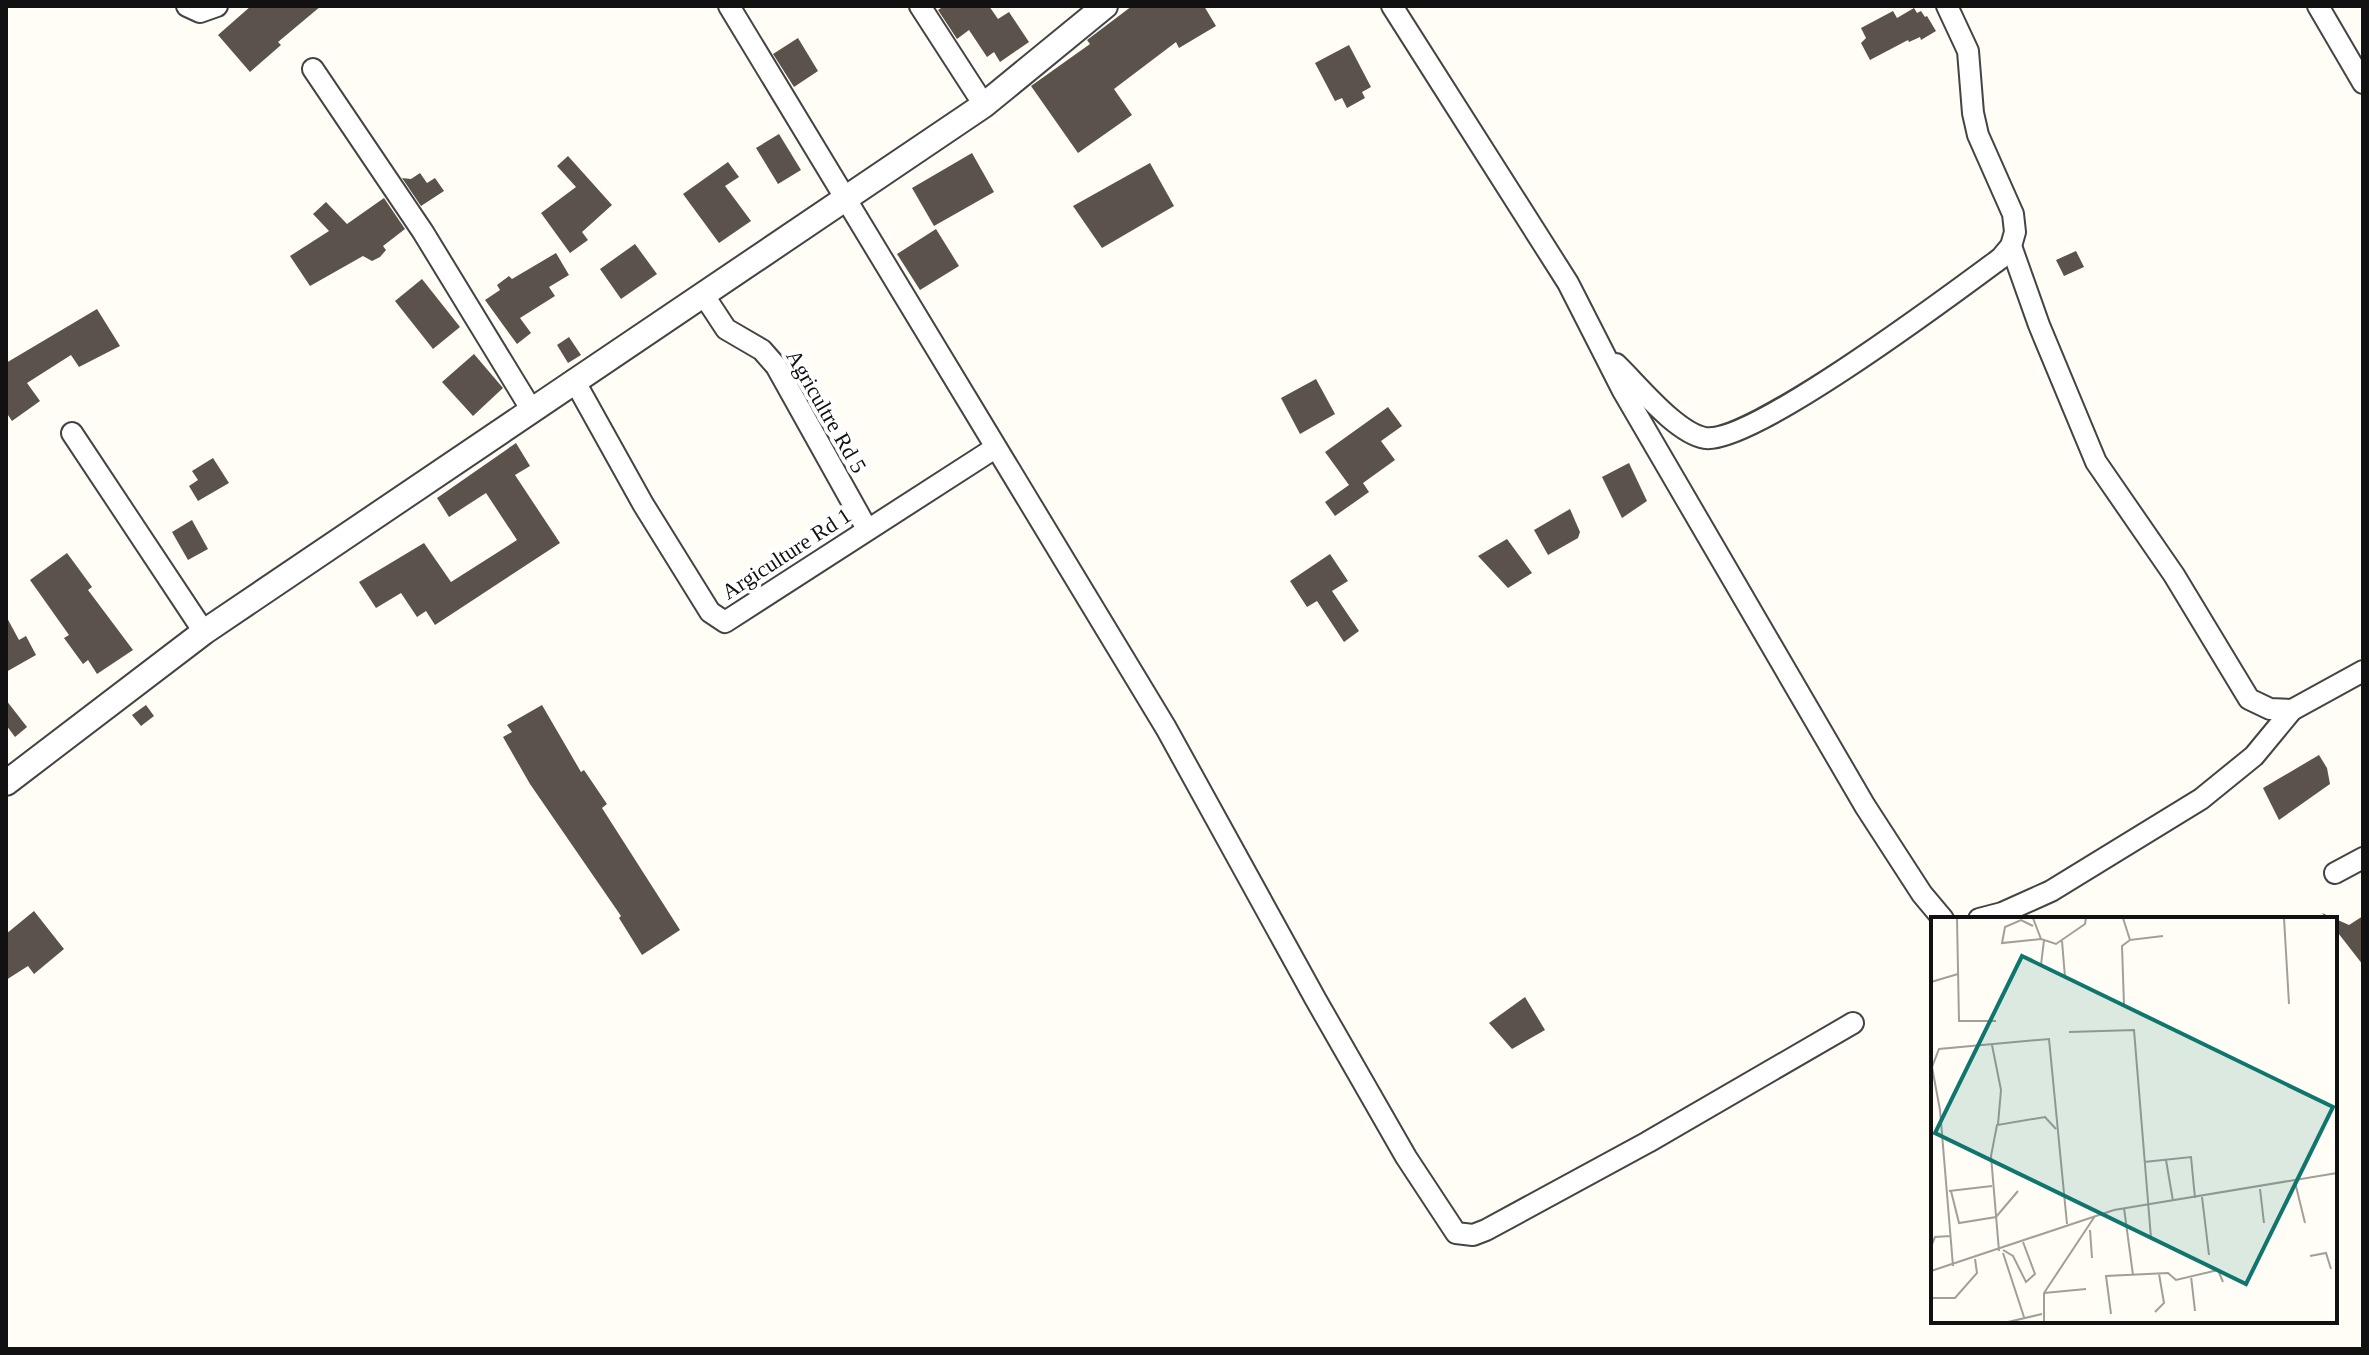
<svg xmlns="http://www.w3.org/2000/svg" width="2369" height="1355" font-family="Georgia,serif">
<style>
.building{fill:#5b524c}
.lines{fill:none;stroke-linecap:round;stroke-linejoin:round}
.minor-casing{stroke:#444;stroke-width:24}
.tertiary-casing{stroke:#444;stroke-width:28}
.minor{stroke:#fff;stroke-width:20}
.tertiary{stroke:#fff;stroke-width:24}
.labels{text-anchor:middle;stroke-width:8;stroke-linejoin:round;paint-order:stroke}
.street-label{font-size:22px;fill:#111;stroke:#fff}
.inset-road{fill:none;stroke:#a09f9a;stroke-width:2}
.view{fill:#0f766e;fill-opacity:0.15;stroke:#0f766e;stroke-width:4}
.inset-edge{fill:none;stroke:#111;stroke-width:4}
</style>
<rect width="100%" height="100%" fill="#fffdf5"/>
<g class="building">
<polygon points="251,6 321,6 278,42 281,45 250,72 218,35"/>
<polygon points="944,6 989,6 998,19 1009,12 1029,42 1000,62 994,52 987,57 969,30 957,39 938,10"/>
<polygon points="1132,6 1204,6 1216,26 1179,48 1176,42 1114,89 1132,115 1078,153 1031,86 1090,44 1087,40"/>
<polygon points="1914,8 1917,13 1921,11 1925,17 1927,16 1936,31 1921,40 1920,37 1909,42 1908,40 1870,60 1861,43 1866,38 1861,28 1893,11 1897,18"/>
<polygon points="798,38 818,71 794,87 773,54"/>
<polygon points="1349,45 1371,87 1362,92 1365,98 1347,108 1342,98 1335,101 1315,63"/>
<polygon points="779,134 801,170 778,184 756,148"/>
<polygon points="972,153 994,192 934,226 912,188"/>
<polygon points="568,156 612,205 582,232 588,240 570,253 541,213 576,187 557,166"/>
<polygon points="728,162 739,177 725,186 751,221 719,243 683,194"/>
<polygon points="1150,163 1174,206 1102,248 1073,206"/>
<polygon points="420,173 427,183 435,178 444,191 421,206 402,178 411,179"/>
<polygon points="384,198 405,229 383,246 386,250 380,257 372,261 363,256 310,286 290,256 329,231 313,214 326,202 347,224"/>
<polygon points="936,229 959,266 920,290 897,254"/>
<polygon points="635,244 657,274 621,299 600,269"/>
<polygon points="2076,251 2084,267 2064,276 2056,260"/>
<polygon points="556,253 569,275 549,287 555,296 520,318 531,333 517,344 485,300 500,290 497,285 509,276 512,279"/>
<polygon points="422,279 460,327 433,349 395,301"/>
<polygon points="97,309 120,346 79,367 71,355 27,383 40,401 12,421 6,412 6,363"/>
<polygon points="569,337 581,355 568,363 557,345"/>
<polygon points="474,354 503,388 473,416 442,382"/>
<polygon points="1316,379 1335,414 1300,434 1281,398"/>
<polygon points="1388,407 1402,426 1381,441 1395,460 1363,483 1369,492 1335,516 1325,502 1349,485 1325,452"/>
<polygon points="516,443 530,466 515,475 560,543 435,625 426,611 417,617 401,593 376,608 359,582 424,543 451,582 517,540 486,493 449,517 437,498"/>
<polygon points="213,458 229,483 198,501 189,486 198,480 192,471"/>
<polygon points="1629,463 1647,501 1622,518 1602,477"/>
<polygon points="1570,509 1580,532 1578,538 1548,555 1534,530"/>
<polygon points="192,520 208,549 188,560 172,532"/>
<polygon points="1507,539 1532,573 1508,588 1478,556"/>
<polygon points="67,553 92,587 88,590 133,650 97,674 88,660 83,664 64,638 69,635 30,580"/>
<polygon points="1330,554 1348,581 1332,591 1359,631 1344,642 1317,601 1307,607 1290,581"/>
<polygon points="6,616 19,640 26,636 36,655 6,672"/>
<polygon points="6,700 27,727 15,737 6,725"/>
<polygon points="146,705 154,716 141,726 132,715"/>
<polygon points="542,705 581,772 584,770 607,804 602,808 680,930 642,955 619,918 621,916 530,784 503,737 512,732 507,725"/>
<polygon points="2319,755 2327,768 2330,784 2279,820 2263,788"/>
<polygon points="34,911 64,949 34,974 28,966 6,980 6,934"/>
<polygon points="2322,913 2349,925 2363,916 2363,965 2335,929 2335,919 2327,919"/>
<polygon points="1525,997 1545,1030 1512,1049 1489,1023"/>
</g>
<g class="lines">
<g class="minor-casing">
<g id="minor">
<polyline points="187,6 200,12 217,6"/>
<polyline points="729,6 1166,728 1316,1000 1406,1157 1456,1233 1473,1235 1486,1230 1648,1142 1853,1023"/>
<polyline points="920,6 984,105"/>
<polyline points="1392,6 1568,283 1623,391 1865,806 1922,894 1943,919"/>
<polyline points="2318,6 2363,83"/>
<polyline points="313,69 423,232 531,409"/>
<polyline points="2011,246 2039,325 2096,462 2174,575 2249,699 2270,709 2292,710"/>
<polyline points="703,294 726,329 762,350 776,366 867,529"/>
<path d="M1616,364C1638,385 1676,433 1705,438C1751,445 1955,292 2001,258L2011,246L2015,232L2013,214L1978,135L1973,113L1968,51L1947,6"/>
<polyline points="574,380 643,504 710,612 725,622 995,448"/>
<polyline points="72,433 204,632"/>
<polyline points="2335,873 2363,858"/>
<polyline points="1979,919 2002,913 2051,891 2201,799 2254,756 2292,710 2363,671"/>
</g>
</g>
<g class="tertiary-casing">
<polyline id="tertiary" points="6,783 204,632 984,105 1105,6"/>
</g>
<use href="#minor" class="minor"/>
<use href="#tertiary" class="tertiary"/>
</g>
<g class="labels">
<g class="street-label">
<text transform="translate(827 411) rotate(60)" y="8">Agricultre Rd 5</text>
<text transform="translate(786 553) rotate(-33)" y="8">Argiculture Rd 1</text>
</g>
</g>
<g transform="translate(1931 917)">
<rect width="406" height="406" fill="#fffdf5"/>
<path class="inset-road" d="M26,1L28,104H65M102,1L110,22L125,27L154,7L155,1M192,1L199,23L232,19M295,1H322M353,1L358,87M102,9L90,3L74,10L71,26L110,22M131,24L134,60M110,48L113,23M0,65L27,57M193,88L191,29L199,23M138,115L203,113L220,321M61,128L70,173L67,207M235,243L242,284M213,245L260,240L264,281M364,265L374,306M329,272L333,306M18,274L61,269M20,274L28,306L65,300L87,274M271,280L278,338M193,291L202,358M159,313L161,341M0,330L4,320L19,319M72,333L82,339L95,365L104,357L92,325M68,334L60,239L66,208L114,200L125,212M72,336L93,400M379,339L395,336L400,352M22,349L9,193L1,150L8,132L118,122L136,307M0,354L183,293L406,256M260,359L264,394M113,376L155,372M0,381H24L46,356L44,342M224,395L233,386L228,357M180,397L175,359L237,356L245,363L287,353L292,365M77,405L111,397M113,405V376L164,299"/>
<path class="view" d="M91,39L402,190L315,367L4,216Z"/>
<rect width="406" height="406" class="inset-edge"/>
</g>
<rect width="2369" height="1355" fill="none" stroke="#111111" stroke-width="16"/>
</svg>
